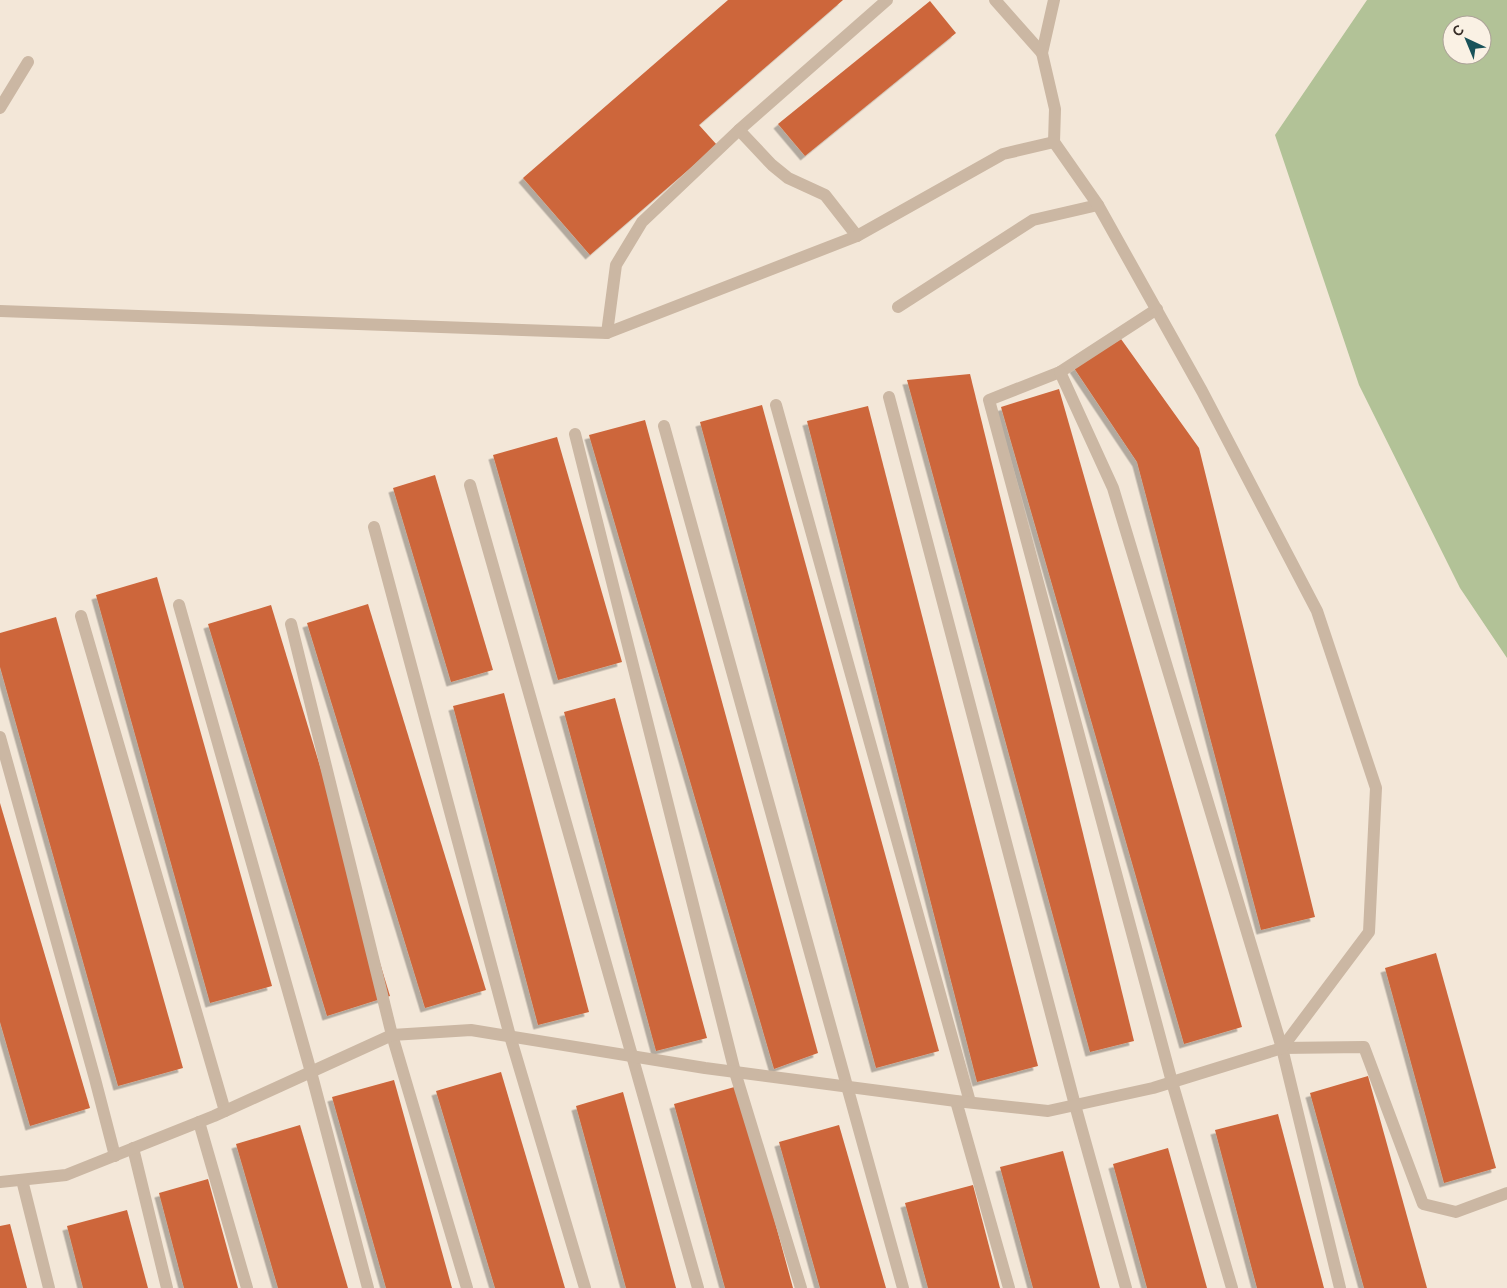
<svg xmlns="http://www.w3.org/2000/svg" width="1507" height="1288" font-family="Raleway,sans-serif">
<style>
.green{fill:#b2c297;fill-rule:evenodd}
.building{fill:#cd663b;filter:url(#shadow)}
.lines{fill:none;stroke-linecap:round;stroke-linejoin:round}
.lane{stroke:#cbb7a3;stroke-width:12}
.street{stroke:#cbb7a3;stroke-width:12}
</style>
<defs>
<filter id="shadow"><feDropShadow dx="-4.5" dy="4.5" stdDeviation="0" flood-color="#0004"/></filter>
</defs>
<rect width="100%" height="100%" fill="#f3e7d8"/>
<path class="green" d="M1367,0H1507V658L1460,588L1359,385L1275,135ZM1452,25H1482V55H1452Z"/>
<g class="building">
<polygon points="728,0 843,0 699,125 717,145 590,255 523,178"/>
<polygon points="930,1 956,33 805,156 778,124"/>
<polygon points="1121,339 1199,448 1315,917 1261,930 1137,462 1074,368"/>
<polygon points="970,374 1134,1041 1090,1052 907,380"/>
<polygon points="1059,389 1242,1027 1184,1044 1001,407"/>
<polygon points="762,405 939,1051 876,1068 700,422"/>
<polygon points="868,406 1038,1066 977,1082 807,421"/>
<polygon points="645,420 818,1053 774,1069 589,435"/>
<polygon points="557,437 622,662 558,680 493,455"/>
<polygon points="435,475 493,670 451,682 393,488"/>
<polygon points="157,577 272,986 210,1003 96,595"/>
<polygon points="368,604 486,990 425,1008 307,623"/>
<polygon points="271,605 390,996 327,1016 208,624"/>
<polygon points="56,617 183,1068 118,1086 0,667 0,633"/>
<polygon points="504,693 589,1012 538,1025 453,706"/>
<polygon points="615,698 707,1038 656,1051 564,712"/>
<polygon points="0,803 90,1108 30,1126 0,1022"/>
<polygon points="1436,953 1496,1168 1444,1183 1385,968"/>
<polygon points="501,1072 565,1288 495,1288 436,1091"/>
<polygon points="1368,1076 1427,1288 1364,1288 1310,1093"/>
<polygon points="394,1080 452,1288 386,1288 332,1097"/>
<polygon points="738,1086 793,1288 725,1288 674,1104"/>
<polygon points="623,1092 676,1288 626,1288 576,1106"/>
<polygon points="1278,1114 1324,1288 1257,1288 1215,1130"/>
<polygon points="300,1125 348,1288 278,1288 236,1144"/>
<polygon points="839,1125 886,1288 820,1288 779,1142"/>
<polygon points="1168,1148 1207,1288 1147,1288 1113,1164"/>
<polygon points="1063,1151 1100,1288 1033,1288 1000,1167"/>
<polygon points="208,1179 238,1288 184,1288 159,1193"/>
<polygon points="973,1185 1000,1288 928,1288 905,1203"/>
<polygon points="127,1210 148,1288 83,1288 67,1226"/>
<polygon points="10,1224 27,1288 0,1288 0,1226"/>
</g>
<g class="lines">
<g class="lane">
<polyline points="857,236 825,195 788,178 772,165 739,130 887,0"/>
<polyline points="898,307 1033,220 1098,205"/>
<polyline points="1157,309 1060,372 989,400 1172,1082 1232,1288"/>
<polyline points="607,333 616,265 642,222 739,130"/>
<polyline points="1060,372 1113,488 1282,1048 1340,1288"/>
<polyline points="889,397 1075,1105 1126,1288"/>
<polyline points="776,405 970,1102"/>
<polyline points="664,426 903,1288"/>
<polyline points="575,434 735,1072 801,1288"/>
<polyline points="470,485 698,1288"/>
<polyline points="374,527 510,1036 585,1288"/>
<polyline points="179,605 311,1072 368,1288"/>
<polyline points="81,616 225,1111"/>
<polyline points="291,624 392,1035 467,1288"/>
<polyline points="0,737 95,1079 115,1156"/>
<polyline points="1282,1048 1364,1047 1423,1204 1456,1212 1507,1193"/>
<polyline points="956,1101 1009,1288"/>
<polyline points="199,1122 247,1288"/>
<polyline points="133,1148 167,1288"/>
<polyline points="22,1180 49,1288"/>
</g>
<g class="street">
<polyline points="995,0 1042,53"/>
<polyline points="0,108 28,62"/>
<polyline points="0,311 607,333 857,236 1003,154 1054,142"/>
<polyline points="0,1182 66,1175 214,1116 392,1035 471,1030 705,1068 956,1101 1048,1111 1153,1088 1282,1048 1369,932 1376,788 1317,611 1202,391 1098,205 1054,142 1055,109 1042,53 1054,0"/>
</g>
</g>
<g transform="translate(1467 40) rotate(316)"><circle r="24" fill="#faf1e4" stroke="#aca298"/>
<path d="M0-4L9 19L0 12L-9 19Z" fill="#195259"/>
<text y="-8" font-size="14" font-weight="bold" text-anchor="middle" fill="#362c26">С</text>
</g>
</svg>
